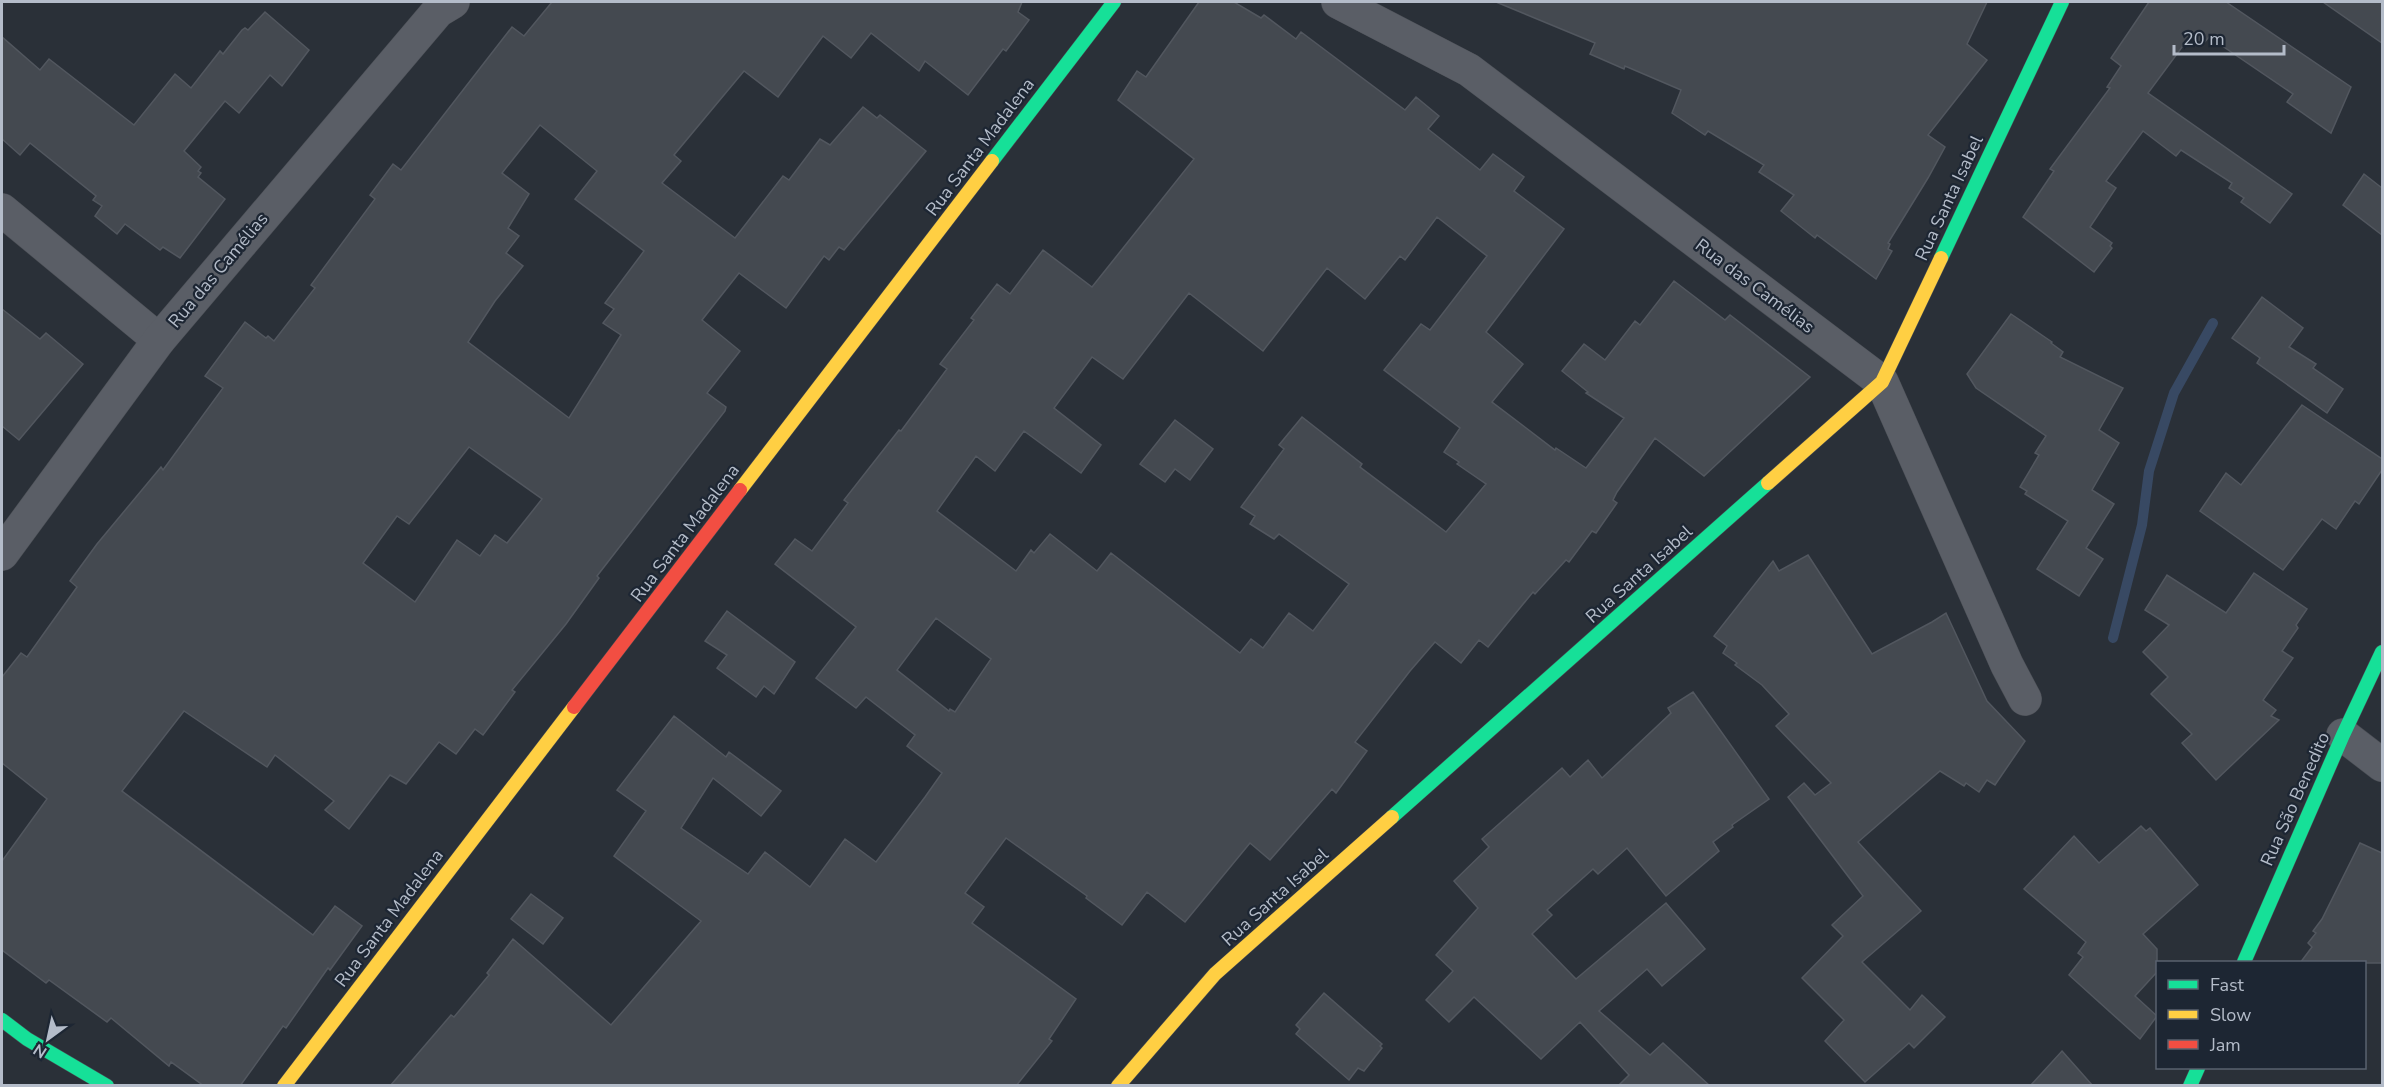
<svg xmlns="http://www.w3.org/2000/svg" width="2384" height="1087" font-family="'Nunito Sans',sans-serif">
<style>
.lines{fill:none;stroke-linecap:round;stroke-linejoin:round}
.stream{stroke:#384963;stroke-width:10}
.building{fill:#444950;stroke:#52575f;stroke-width:1.5;fill-rule:evenodd}
.street-casing{stroke:#484c53;stroke-width:34}
.fast-casing{stroke:#484c53;stroke-width:15}
.slow-casing{stroke:#484c53;stroke-width:15}
.jam-casing{stroke:#484c53;stroke-width:15}
.street{stroke:#5a5e66;stroke-width:33}
.fast{stroke:#16e098;stroke-width:14}
.slow{stroke:#ffcf43;stroke-width:14}
.jam{stroke:#f24e42;stroke-width:14}
.labels{text-anchor:middle;stroke-width:4.5;stroke-linejoin:round;paint-order:stroke}
.street-label{font-size:18px;fill:#b4bcc9;stroke:#1d2633}
</style>
<rect width="100%" height="100%" fill="#2a3038"/>
<g class="lines">
<polyline class="stream" points="2113,638 2142,525 2149,471 2174,393 2213,323"/>
</g>
<g class="building">
<path d="M552,2H1022L1018,12L1029,20L1006,51L1003,49L968,95L925,61L919,71L871,33L851,58L823,36L778,97L744,71L674,155L681,161L662,183L735,238L783,176L789,180L820,139L830,145L863,107L877,118L880,115L926,151L844,250L839,247L829,260L824,256L786,308L739,273L702,320L740,351L707,393L726,407L725,411L597,576L599,578L566,624L512,690L515,692L483,735L475,729L456,754L439,742L406,784L390,775L349,829L325,810L334,801L275,755L267,767L184,711L122,791L313,935L335,906L362,926L330,970L328,968L286,1028L283,1026L240,1086H204L171,1062L169,1066L111,1018L107,1022L49,980L46,983L2,950V861L47,799L2,763V677L21,653L27,657L77,587L70,581L97,544L161,467L163,470L223,388L205,376L245,322L266,338L268,336L274,341L315,288L311,285L375,199L370,195L393,164L401,170L512,27L524,36ZM540,125L597,171L575,199L644,251L605,303L614,309L603,323L621,335L569,418L468,342L495,301L523,266L506,253L519,236L508,228L529,194L502,173ZM469,447L542,499L507,543L495,535L480,556L457,540L415,602L363,563L397,516L409,524Z"/>
<path d="M1199,2H1234L1261,18L1264,15L1296,39L1301,32L1405,110L1416,97L1439,116L1428,129L1480,170L1493,154L1524,177L1514,191L1564,229L1486,332L1523,364L1492,402L1555,450L1556,448L1586,468L1624,418L1586,393L1588,392L1562,371L1584,344L1605,360L1635,321L1640,325L1674,281L1725,320L1730,315L1810,377L1704,476L1655,438L1617,492L1613,500L1617,503L1596,533L1592,531L1569,562L1566,560L1535,594L1533,592L1488,647L1479,640L1461,663L1435,642L1410,671L1355,742L1367,751L1336,793L1332,789L1270,860L1250,843L1185,922L1147,892L1122,925L1086,898L1087,896L1006,838L965,893L984,907L972,923L1076,999L1049,1039L1052,1041L1016,1086H390L451,1015L454,1017L489,975L487,973L513,939L611,1025L701,921L614,856L646,811L617,790L674,716L726,757L729,752L781,791L761,816L713,778L681,828L748,874L765,852L810,887L845,839L876,862L925,797L942,773L907,746L915,735L866,697L856,708L816,678L856,627L775,564L795,539L812,551L848,503L844,500L899,430L901,431L947,369L940,364L974,320L971,318L997,284L1010,294L1043,250L1092,287L1194,159L1118,100L1137,71L1146,77ZM1437,217L1487,256L1430,330L1421,324L1384,370L1460,428L1444,452L1459,462L1457,464L1486,484L1446,532L1360,467L1362,464L1302,417L1279,445L1284,449L1241,507L1255,516L1250,524L1274,539L1279,534L1349,584L1313,631L1289,613L1263,648L1251,639L1240,653L1111,553L1097,571L1050,534L1034,553L1031,550L1016,571L937,511L976,456L995,471L1024,431L1081,473L1101,445L1054,408L1092,357L1123,379L1189,293L1263,351L1327,268L1365,299L1400,256L1405,260ZM936,618L991,659L955,712L950,709L949,711L897,670Z"/>
<polygon points="1496,2 1987,2 1967,44 1987,60 1928,135 1945,147 1928,178 1888,243 1890,244 1888,249 1892,251 1876,279 1817,235 1815,238 1781,211 1794,195 1759,172 1764,165 1708,131 1705,135 1672,113 1681,90 1625,66 1624,69 1590,54 1595,43"/>
<polygon points="2149,2 2226,2 2351,87 2331,133 2287,102 2293,94 2209,37 2203,44 2191,35 2148,93 2292,194 2270,223 2241,202 2244,198 2229,188 2232,183 2181,150 2176,156 2143,131 2106,181 2116,188 2090,227 2112,243 2110,246 2112,248 2094,272 2023,217 2054,171 2050,169 2110,88 2107,87 2121,66 2111,58"/>
<polygon points="2323,2 2382,2 2382,43"/>
<polygon points="265,12 309,50 282,86 270,75 239,113 225,101 184,151 201,167 198,171 201,173 198,177 225,199 180,258 163,247 160,250 125,224 117,234 95,216 102,206 93,200 96,196 30,143 20,155 2,139 2,37 40,70 49,59 134,125 175,74 191,88 220,51 223,54 242,30 245,28 248,30"/>
<polygon points="2364,174 2382,188 2382,235 2343,205"/>
<polygon points="2262,297 2303,328 2289,347 2316,364 2313,368 2343,389 2327,413 2257,363 2260,358 2232,338"/>
<polygon points="2,309 40,339 46,333 83,364 19,440 2,426"/>
<polygon points="2011,314 2052,342 2051,343 2063,352 2060,357 2123,388 2099,430 2119,443 2092,490 2114,504 2086,548 2103,559 2079,596 2037,569 2068,521 2025,494 2027,491 2020,487 2039,455 2035,453 2046,436 1976,388 1967,374"/>
<polygon points="2302,405 2382,459 2382,470 2359,504 2355,501 2336,529 2322,519 2283,570 2200,511 2226,473 2241,485"/>
<polygon points="1175,420 1213,449 1190,480 1175,469 1165,482 1140,464"/>
<polygon points="1808,555 1872,654 1932,622 1946,613 1987,701 2025,741 1995,785 1987,780 1979,792 1966,783 1964,786 1940,771 1858,842 1921,911 1862,962 1910,1010 1922,995 1945,1017 1914,1048 1909,1043 1865,1082 1825,1041 1844,1020 1802,978 1843,936 1832,925 1863,896 1788,797 1804,783 1815,795 1831,783 1776,726 1789,714 1762,685 1735,665 1737,663 1723,653 1727,646 1714,636 1773,561 1779,571"/>
<polygon points="2254,573 2307,609 2296,625 2298,628 2282,651 2293,658 2263,700 2276,710 2271,716 2279,720 2216,780 2182,743 2192,734 2151,694 2168,677 2143,652 2169,625 2145,610 2167,575 2226,613"/>
<polygon points="727,611 795,662 774,694 764,686 756,697 717,668 727,655 705,641"/>
<polygon points="1693,692 1769,799 1732,825 1733,827 1713,842 1719,851 1666,896 1627,848 1598,874 1593,869 1547,910 1552,915 1532,934 1576,979 1666,903 1705,949 1662,986 1647,969 1599,1011 1650,1055 1663,1043 1710,1086 1618,1086 1629,1075 1580,1022 1541,1059 1474,997 1449,1022 1426,1000 1453,971 1436,955 1478,908 1454,881 1489,847 1482,839 1562,768 1570,777 1588,760 1602,778 1671,713 1668,708"/>
<polygon points="2141,826 2146,831 2150,828 2198,885 2143,934 2157,949 2157,972 2135,996 2157,1016 2140,1039 2069,975 2083,957 2078,953 2086,942 2024,889 2074,836 2099,863"/>
<polygon points="2360,843 2382,853 2382,963 2300,963 2312,947 2308,943 2316,933 2313,931 2322,919"/>
<polygon points="531,894 563,918 543,944 511,919"/>
<polygon points="1324,993 1382,1044 1380,1046 1382,1048 1364,1071 1358,1068 1349,1080 1296,1034 1300,1029 1296,1025"/>
<polygon points="2062,1051 2093,1086 2030,1086"/>
</g>
<g class="lines">
<g class="street-casing">
<g id="street">
<polyline points="1338,2 1469,70 1882,382 2007,665 2025,699"/>
<polyline points="2,210 159,340"/>
<polyline points="2,554 159,340 438,11 453,2"/>
<polyline points="2343,735 2382,765"/>
</g>
</g>
<g class="fast-casing">
<g id="fast">
<polyline points="992,161 1114,2"/>
<polyline points="1941,258 2062,2"/>
<polyline points="1392,817 1768,483"/>
<polyline points="2244,962 2343,735 2382,652"/>
<polyline points="2,1020 27,1039 107,1086"/>
<polyline points="2190,1086 2198,1068"/>
</g>
</g>
<g class="slow-casing">
<g id="slow">
<polyline points="1768,483 1882,382 1941,258"/>
<polyline points="740,490 992,161"/>
<polyline points="284,1086 574,707"/>
<polyline points="1118,1086 1215,974 1392,817"/>
</g>
</g>
<g class="jam-casing">
<polyline id="jam" points="574,707 740,490"/>
</g>
<use href="#street" class="street"/>
<use href="#fast" class="fast"/>
<use href="#slow" class="slow"/>
<use href="#jam" class="jam"/>
</g>
<g class="labels">
<g class="street-label">
<text transform="translate(980 147) rotate(-53)" y="6">Rua Santa Madalena</text>
<text transform="translate(1949 198) rotate(-65)" y="6">Rua Santa Isabel</text>
<text transform="translate(218 270) rotate(-50)" y="6">Rua das Camélias</text>
<text transform="translate(1755 286) rotate(37)" y="6">Rua das Camélias</text>
<text transform="translate(685 533) rotate(-53)" y="6">Rua Santa Madalena</text>
<text transform="translate(1639 574) rotate(-42)" y="6">Rua Santa Isabel</text>
<text transform="translate(2295 799) rotate(-66)" y="6">Rua São Benedito</text>
<text transform="translate(1275 897) rotate(-42)" y="6">Rua Santa Isabel</text>
<text transform="translate(389 918) rotate(-53)" y="6">Rua Santa Madalena</text>
</g>
</g>
<rect width="2384" height="1087" fill="none" stroke="#b4bcc9" stroke-width="6"/>
<rect x="2156" y="961" width="210" height="108" fill="#1d2633" stroke="#59626f" stroke-width="1.5"/>
<rect x="2168" y="980" width="30" height="9" fill="#16e098" stroke="#59626f" stroke-width="1.5"/>
<text x="2210" y="991" font-size="18" fill="#b4bcc9">Fast</text>
<rect x="2168" y="1010" width="30" height="9" fill="#ffcf43" stroke="#59626f" stroke-width="1.5"/>
<text x="2210" y="1021" font-size="18" fill="#b4bcc9">Slow</text>
<rect x="2168" y="1040" width="30" height="9" fill="#f24e42" stroke="#59626f" stroke-width="1.5"/>
<text x="2210" y="1051" font-size="18" fill="#b4bcc9">Jam</text>
<g transform="translate(48 1039) rotate(213)" stroke="#1d2633" stroke-width="4.5" paint-order="stroke">
<path d="M0-4.5L10 22L0 15L-10 22Z" fill="#b4bcc9"/>
<text y="-9" font-size="16" font-weight="bold" text-anchor="middle" fill="#b4bcc9">N</text>
</g>
<path d="M2174 45v9h110v-9" fill="none" stroke="#b4bcc9" stroke-width="3"/>
<text x="2183" y="45" font-size="18" fill="#b4bcc9" stroke="#1d2633" stroke-width="4.5" paint-order="stroke">20 m</text>
</svg>
